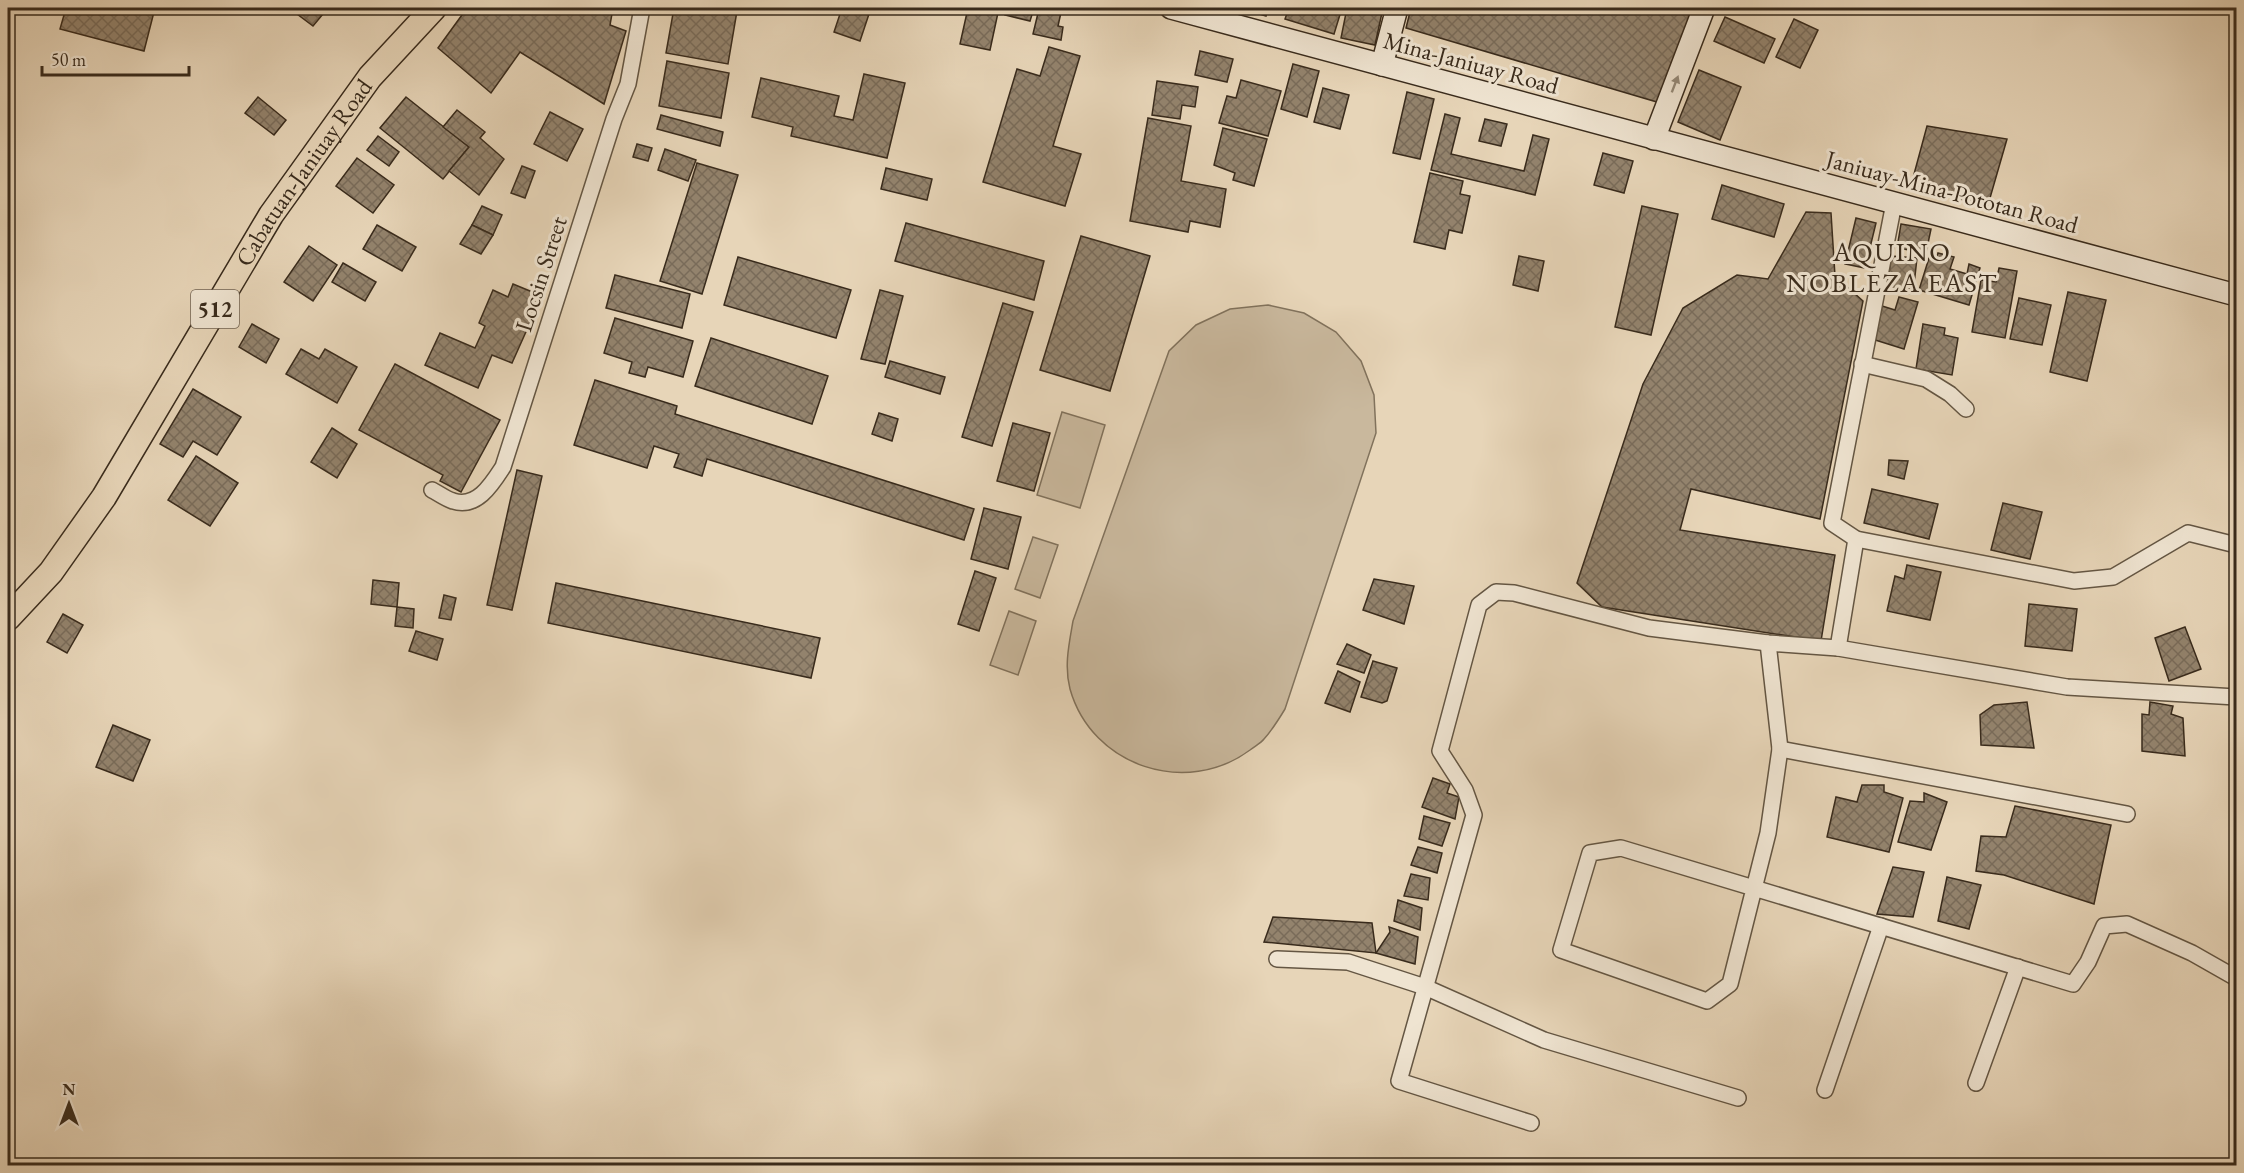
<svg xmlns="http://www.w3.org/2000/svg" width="2244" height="1173" font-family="'EB Garamond',serif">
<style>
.green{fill:#c9b89d;stroke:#81725c;stroke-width:1.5}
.building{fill:url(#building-cross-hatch);stroke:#392b1c;stroke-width:1.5}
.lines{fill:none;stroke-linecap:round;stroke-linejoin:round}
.street-casing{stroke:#645643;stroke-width:18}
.secondary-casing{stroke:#392b1c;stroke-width:24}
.primary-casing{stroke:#392b1c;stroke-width:27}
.street{stroke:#efe4d1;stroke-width:15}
.secondary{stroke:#efe4d1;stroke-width:21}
.primary{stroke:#e7d5b8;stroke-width:24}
.oneway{fill:#948876}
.labels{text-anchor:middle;stroke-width:6;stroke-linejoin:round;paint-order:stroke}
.shield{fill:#efe4d1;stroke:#706252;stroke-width:1.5}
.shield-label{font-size:22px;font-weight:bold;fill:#392b1c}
.street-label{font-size:24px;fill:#392b1c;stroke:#efe4d1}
.quarter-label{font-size:27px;letter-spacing:1.5px;fill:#392b1c;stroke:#efe4d1}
</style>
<defs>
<pattern id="building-cross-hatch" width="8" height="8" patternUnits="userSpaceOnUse" patternTransform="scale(1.5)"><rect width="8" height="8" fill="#93836d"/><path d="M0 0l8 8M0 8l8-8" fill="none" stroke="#796b59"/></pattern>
</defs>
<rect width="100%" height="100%" fill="#e7d5b8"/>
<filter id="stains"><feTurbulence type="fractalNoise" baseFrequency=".00333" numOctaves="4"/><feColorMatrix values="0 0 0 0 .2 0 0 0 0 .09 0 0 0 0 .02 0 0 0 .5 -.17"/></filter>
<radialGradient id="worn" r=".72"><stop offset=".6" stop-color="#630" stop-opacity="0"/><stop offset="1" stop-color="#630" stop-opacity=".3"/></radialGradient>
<g class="green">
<path d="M1268,305L1304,313L1336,332L1361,361L1374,395L1376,433L1285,709C1279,719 1272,730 1264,739C1261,743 1255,746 1250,750C1187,797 1092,767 1070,689C1064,666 1069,644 1073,621L1169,351L1196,325L1230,309Z"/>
<polygon points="1062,412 1105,425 1080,508 1037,495"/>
<polygon points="1033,537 1058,545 1040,598 1015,589"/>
<polygon points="1009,611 1036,621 1018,675 990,665"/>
</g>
<g class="building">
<polygon points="66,8 155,8 144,51 60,29"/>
<polygon points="289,8 328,8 313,26"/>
<polygon points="467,8 613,8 610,25 626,31 604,104 520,52 491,93 438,48"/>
<polygon points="674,8 719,8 737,11 728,64 666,53"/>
<polygon points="842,8 871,8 860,41 834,32"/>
<polygon points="968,8 999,8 990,50 960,44"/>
<polygon points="1007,8 1034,8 1030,21 1005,15"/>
<polygon points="1045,8 1062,8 1058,26 1063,27 1061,40 1033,34 1039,9 1044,10"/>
<polygon points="1247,8 1268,8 1266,16 1246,10"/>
<polygon points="1289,8 1342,8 1334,34 1285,19"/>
<polygon points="1347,8 1383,8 1375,45 1341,38"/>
<polygon points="1411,8 1693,8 1657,102 1406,28"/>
<polygon points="1725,17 1775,39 1764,63 1714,41"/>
<polygon points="1794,19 1818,30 1800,68 1776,57"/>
<polygon points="1049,47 1080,56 1053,146 1081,154 1065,206 983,182 1017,69 1040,76"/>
<polygon points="1200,51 1233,59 1227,82 1195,75"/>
<polygon points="667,61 729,73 721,118 659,106"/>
<polygon points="1293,64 1319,71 1307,117 1281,109"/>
<polygon points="1699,70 1741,87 1720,140 1678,122"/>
<polygon points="864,74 905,83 887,158 791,136 793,127 752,117 761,78 839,96 834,116 853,120"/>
<polygon points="1241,80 1281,91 1268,136 1219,123 1227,96 1236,98"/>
<polygon points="1157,81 1198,87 1195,107 1182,105 1180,119 1152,115"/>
<polygon points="1323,88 1349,95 1340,129 1314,122"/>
<polygon points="1407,92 1434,99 1420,159 1393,153"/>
<polygon points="258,97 286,120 274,135 245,113"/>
<polygon points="406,97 469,147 443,179 380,128"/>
<polygon points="457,110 485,132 480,138 504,159 479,195 449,171 469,147 443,127"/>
<polygon points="550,112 583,129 567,161 534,144"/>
<polygon points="1445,114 1460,118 1451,154 1524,171 1533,135 1549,139 1535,195 1431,170"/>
<polygon points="661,115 723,132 720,146 657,129"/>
<polygon points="1148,118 1191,126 1181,181 1226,189 1220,227 1190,221 1188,232 1130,221"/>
<polygon points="1485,119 1507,124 1501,146 1479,141"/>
<polygon points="1927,126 2007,139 1988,205 1910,189"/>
<polygon points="1223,128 1267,139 1254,186 1233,180 1235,173 1214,165"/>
<polygon points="378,136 399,152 389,166 367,150"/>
<polygon points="637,144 652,148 648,161 633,157"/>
<polygon points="665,149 696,160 688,181 658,170"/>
<polygon points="1603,153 1633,161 1624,193 1594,185"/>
<polygon points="357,158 394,185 373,213 336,186"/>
<polygon points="697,163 738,175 702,294 660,281"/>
<polygon points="522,166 535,171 525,198 511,193"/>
<polygon points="886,168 932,179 927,200 881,189"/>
<polygon points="1430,173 1463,181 1460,194 1470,196 1462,233 1449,230 1445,249 1414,242"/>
<polygon points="1722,185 1784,204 1774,237 1712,219"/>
<polygon points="482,206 502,215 493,235 472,225"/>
<polygon points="1642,206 1678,214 1651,335 1615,327"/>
<polygon points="1806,212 1831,213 1835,276 1863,301 1820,519 1691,489 1680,530 1835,555 1821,641 1602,607 1577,583 1643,384 1683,308 1737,275 1768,279"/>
<polygon points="1856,218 1876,223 1865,268 1845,264"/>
<polygon points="906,223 1044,261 1034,300 895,261"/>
<polygon points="1901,224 1931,229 1926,253 1897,248"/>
<polygon points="377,225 416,247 402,271 363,249"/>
<polygon points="472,225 493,235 481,254 460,244"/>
<polygon points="1081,236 1150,256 1110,391 1040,370"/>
<polygon points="309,246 337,265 313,301 284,282"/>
<polygon points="1938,253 1954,257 1950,269 1967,274 1969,264 1980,268 1969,305 1919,290 1929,258 1936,260"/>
<polygon points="1519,256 1544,261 1538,291 1513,285"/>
<polygon points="1891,256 1917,258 1913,294 1887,291"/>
<polygon points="738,257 851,290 836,338 724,305"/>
<polygon points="343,263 376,282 365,301 332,282"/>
<polygon points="1999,268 2017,271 2005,338 1972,332 1981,280 1996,282"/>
<polygon points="615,275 690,294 682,328 606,308"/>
<polygon points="513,284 542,296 512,363 492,355 478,388 425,365 440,333 475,348 485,326 479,323 493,290 508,297"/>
<polygon points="880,290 903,296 885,364 861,359"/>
<polygon points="2068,292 2106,300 2087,381 2050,372"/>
<polygon points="1899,297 1918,302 1904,349 1872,339 1882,306 1895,310"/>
<polygon points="2019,298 2051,305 2042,345 2010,339"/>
<polygon points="1003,303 1033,312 992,446 962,437"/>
<polygon points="615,318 693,341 683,377 648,367 645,377 629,373 632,362 604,353"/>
<polygon points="252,324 279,339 266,363 239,347"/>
<polygon points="1923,324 1945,328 1944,335 1958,338 1952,375 1916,369"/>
<polygon points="711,338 828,376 812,424 695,386"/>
<polygon points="301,349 319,359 325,349 357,367 337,403 286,374"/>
<polygon points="890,361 945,377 940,394 885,377"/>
<polygon points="395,364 500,420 461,492 440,481 443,475 359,430"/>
<polygon points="595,380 677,406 675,414 974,509 964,540 707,459 702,476 674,467 679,454 654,446 647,468 574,445"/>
<polygon points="193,389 241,417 217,455 193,441 183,457 160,444"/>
<polygon points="879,413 898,419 892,441 872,434"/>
<polygon points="1013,423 1050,433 1034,491 997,481"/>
<polygon points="332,428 357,444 337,478 311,462"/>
<polygon points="196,456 238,483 210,526 168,500"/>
<polygon points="1889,460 1908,461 1904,479 1888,475"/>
<polygon points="517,470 542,476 512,610 487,605"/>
<polygon points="1872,489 1938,504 1929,539 1864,523"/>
<polygon points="2003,503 2042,512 2030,559 1991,550"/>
<polygon points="984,508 1021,517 1008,569 971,559"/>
<polygon points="1907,565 1941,572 1930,620 1887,611 1895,576 1904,579"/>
<polygon points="975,571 996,578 979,631 958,624"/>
<polygon points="1374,579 1414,586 1404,624 1363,610"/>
<polygon points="373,580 399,583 397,607 371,604"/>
<polygon points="556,583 820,638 811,678 548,623"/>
<polygon points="444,595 456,598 451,620 439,618"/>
<polygon points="2029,604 2077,609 2072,651 2025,646"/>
<polygon points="397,607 414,609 413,628 395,626"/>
<polygon points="63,614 83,625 67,653 47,642"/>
<polygon points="2185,627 2201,669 2169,681 2155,638"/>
<polygon points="416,631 443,639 437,660 409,651"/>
<polygon points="1347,644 1371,655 1364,673 1337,664"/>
<polygon points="1373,661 1397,668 1387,701 1382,703 1361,697"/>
<polygon points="1338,671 1360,682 1350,712 1325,703"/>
<polygon points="2027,702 2034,748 1981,745 1980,715 1994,705"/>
<polygon points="2150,702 2173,706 2171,714 2183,718 2185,756 2142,751 2142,714 2149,715"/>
<polygon points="113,725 150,740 133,781 96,767"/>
<polygon points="1433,778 1450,784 1447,793 1459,797 1455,819 1422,807"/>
<polygon points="1862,785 1884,785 1884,792 1903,798 1889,852 1827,837 1836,797 1857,802"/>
<polygon points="1924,793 1947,802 1931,850 1898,842 1910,801 1924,802"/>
<polygon points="2015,806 2111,825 2094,904 2004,875 1976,871 1981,836 2006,837"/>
<polygon points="1424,816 1450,823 1442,846 1419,839"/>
<polygon points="1418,847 1442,853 1437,873 1411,865"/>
<polygon points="1893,867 1924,872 1913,917 1877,914"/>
<polygon points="1411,874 1430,878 1428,900 1404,896"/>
<polygon points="1947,877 1981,885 1969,929 1938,921"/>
<polygon points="1398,900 1422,908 1420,930 1394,921"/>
<polygon points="1273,917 1372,923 1376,953 1264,942"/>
<polygon points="1389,927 1418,937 1415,964 1376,953 1390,932"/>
</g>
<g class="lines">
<g class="street-casing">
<g id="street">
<polyline points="1894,203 1832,523 1856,539 2074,581 2113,577 2188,533 2236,545"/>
<polyline points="1862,364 1926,379 1950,394 1966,409"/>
<path d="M432,490C438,493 446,499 453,501C477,509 492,484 503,467L614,119L628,84L642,8"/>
<polyline points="1768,643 1780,749 1768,833 1730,984 1707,1001 1561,950 1590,853 1621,848 2073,984 2088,962 2104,926 2127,924 2192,953 2236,978"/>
<polyline points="1838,648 1856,539"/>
<polyline points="1780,749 2127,814"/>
<polyline points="1277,959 1348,962 1425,987 1544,1040 1738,1098"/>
<polyline points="1976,1083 2018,967"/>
<polyline points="1825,1090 1881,926"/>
<polyline points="1531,1123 1399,1081 1474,815 1465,790 1440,751 1479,605 1496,592 1514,593 1649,628 1768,643 1838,648 2067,687 2236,697"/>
</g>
</g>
<g class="secondary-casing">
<g id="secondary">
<polyline points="1171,8 2236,295"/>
<polyline points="1382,65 1397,8"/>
<polyline points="1654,139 1704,8"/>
</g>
</g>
<g class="primary-casing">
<g id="primary">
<path id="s1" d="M8,618L51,572L104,497L271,215L370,77L434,8"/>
</g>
</g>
<use href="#street" class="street"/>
<use href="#secondary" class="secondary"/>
<use href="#primary" class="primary"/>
</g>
<defs><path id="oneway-solid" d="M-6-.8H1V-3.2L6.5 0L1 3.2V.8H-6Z" transform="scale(1.5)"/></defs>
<use class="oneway" href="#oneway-solid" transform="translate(1675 84) rotate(-69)"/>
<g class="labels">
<rect class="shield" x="191" y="290" width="48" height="38" rx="4.5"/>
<g class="shield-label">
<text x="215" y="317">512</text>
</g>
<g class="street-label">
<text transform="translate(1471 63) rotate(15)" y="8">Mina-Janiuay Road</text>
<text dy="8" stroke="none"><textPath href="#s1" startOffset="536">Cabatuan-Janiuay Road</textPath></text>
<text transform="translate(1952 192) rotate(15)" y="8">Janiuay-Mina-Pototan Road</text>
<text transform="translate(541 274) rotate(-72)" y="8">Locsin Street</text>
</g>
<g class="quarter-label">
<text x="1892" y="261">AQUINO<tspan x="1892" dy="31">NOBLEZA EAST</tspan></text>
</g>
</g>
<rect width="2244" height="1173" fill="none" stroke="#e7d5b8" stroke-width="30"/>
<rect x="9" y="9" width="2226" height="1155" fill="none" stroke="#392b1c" stroke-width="3"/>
<rect x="15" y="15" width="2214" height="1143" fill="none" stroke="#392b1c" stroke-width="1.5"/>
<g transform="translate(69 1104)" stroke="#efe4d1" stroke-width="4.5" paint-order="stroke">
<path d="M0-4.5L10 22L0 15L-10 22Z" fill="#392b1c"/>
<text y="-9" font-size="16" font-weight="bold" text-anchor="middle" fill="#392b1c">N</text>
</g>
<path d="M42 66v9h147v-9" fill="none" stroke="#392b1c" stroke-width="3"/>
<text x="51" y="66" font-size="18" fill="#392b1c" stroke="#efe4d1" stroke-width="4.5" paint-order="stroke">50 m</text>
<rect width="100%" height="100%" filter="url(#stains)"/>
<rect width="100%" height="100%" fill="url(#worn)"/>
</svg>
